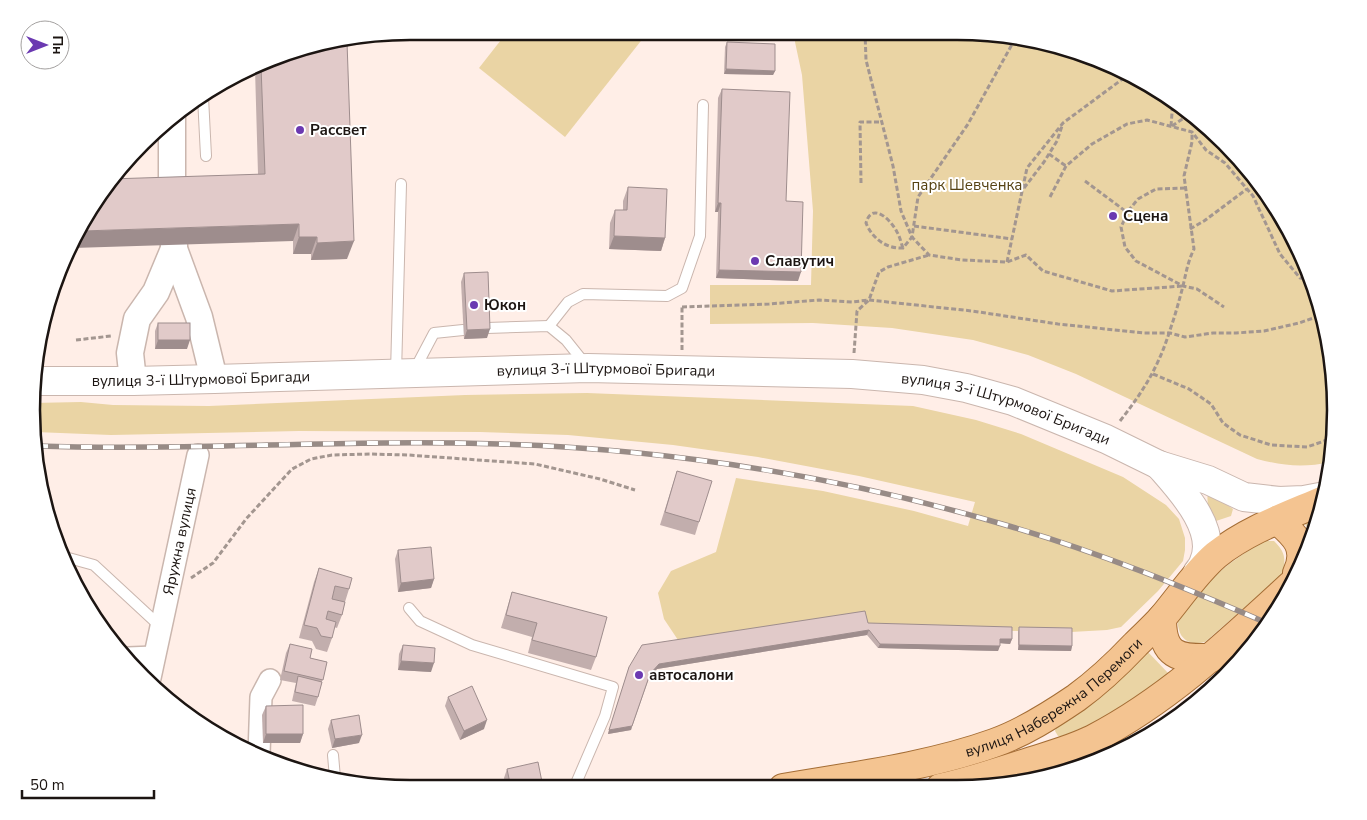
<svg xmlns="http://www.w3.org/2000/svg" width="1367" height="820" font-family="'Nunito Sans',sans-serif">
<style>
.green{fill:#ead4a4}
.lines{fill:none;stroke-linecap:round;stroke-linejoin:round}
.service-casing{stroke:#cab6ae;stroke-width:12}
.minor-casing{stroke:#cab6ae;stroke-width:24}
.tertiary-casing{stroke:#cab6ae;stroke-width:29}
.secondary-casing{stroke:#cab6ae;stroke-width:30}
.primary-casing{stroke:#a46d35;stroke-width:30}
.path{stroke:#a39690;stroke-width:3;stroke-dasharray:5 2.5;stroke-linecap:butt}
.service{stroke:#fff;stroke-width:10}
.minor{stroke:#fff;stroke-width:21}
.tertiary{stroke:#fff;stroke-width:26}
.secondary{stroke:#fff;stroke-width:28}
.primary{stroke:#f4c491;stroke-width:28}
.rail-casing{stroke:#988b86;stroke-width:5.5}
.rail{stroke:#fff;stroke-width:4;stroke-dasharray:11;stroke-linecap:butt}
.wall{fill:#c2aead}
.shaded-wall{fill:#9e8d8d}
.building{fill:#e1cac9;stroke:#9e8d8d}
.poi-dot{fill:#6b39b1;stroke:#fff;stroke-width:2}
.labels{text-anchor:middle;stroke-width:4;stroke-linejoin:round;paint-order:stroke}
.poi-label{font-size:15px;font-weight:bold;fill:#1c1512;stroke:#fff;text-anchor:start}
.park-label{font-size:15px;fill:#564212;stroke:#fff}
.street-label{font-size:15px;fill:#1c1512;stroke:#fff}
.rim{fill:none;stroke:#1c1512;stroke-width:2.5}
</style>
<rect width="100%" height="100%" fill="#ffeee7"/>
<g class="green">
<polygon points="508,31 648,32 565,137 479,68"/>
<path d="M795,32H982L1079,51L1168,95L1225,142L1272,200L1307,265L1329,336L1336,410L1331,462C1303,468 1284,466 1257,459L1076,374L1028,355L973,340L892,328L813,323L710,324V285H811L813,211L802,75L795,42Z"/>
<polygon points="587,393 913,406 976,420 1021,434 1123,477 1166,505 1179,519 1185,538 1185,550 1183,561 1158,591 1121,627 1107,630 1071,632 866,628 680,643 664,619 658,593 671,571 716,552 736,478 823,491 914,511 968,526 975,502 859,476 758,457 673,445 568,435 480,432 299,431 111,435 35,432 31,410 32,403 81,402 113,405 209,406 465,395"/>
<path d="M1208,492L1233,509L1231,516L1213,522C1210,511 1206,503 1208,492Z"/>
<polygon points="1318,518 1312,537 1304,522"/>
<path d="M1263,541H1274C1286,553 1286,559 1282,575L1205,642C1196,644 1187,644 1181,635C1179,631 1177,624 1178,620C1179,616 1185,611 1187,607C1208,578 1233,560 1263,541Z"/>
<polygon points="1146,650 1169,674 1122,707 1098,721 1064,738 1058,736 1055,731 1057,725"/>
<path d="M1239,658L1207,695L1147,738L1089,764L1082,760C1142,740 1190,696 1239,658Z"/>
</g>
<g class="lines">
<g class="service-casing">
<g id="service">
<polyline points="203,97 206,156"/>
<polyline points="549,326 568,302 583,294 667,296 682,288 700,236 703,105"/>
<polyline points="487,328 549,326 566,340 586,365"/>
<polyline points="415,369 434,333 463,330"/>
<polyline points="396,373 401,184"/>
<polyline points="65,557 94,565 161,627"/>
<polyline points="409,608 420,621 472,645 613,687 605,716 574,788"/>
<polyline points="333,755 335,778"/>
</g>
</g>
<g class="minor-casing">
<g id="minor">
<polyline points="128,658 154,657"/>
<path id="s1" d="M150,678L198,455"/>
<polyline points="259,754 261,697 270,680"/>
</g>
</g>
<g class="tertiary-casing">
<g id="tertiary">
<polyline points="172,117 172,194"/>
<polyline points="174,245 174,249 199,317 214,379"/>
<polyline points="133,381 130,353 137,319 156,292 174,249"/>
</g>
</g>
<g class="secondary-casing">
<g id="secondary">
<path id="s2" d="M36,381H133L214,379L588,368L852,374L923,380L966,388L1013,401L1106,439L1159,465L1208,480L1244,497L1279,501L1304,500L1325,496"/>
<path d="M1159,465C1179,488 1220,530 1203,564C1202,567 1199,570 1197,573"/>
</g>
</g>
<g class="primary-casing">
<g id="primary">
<path d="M1277,520C1295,535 1309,548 1297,573"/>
<path d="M1162,618C1162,656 1178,659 1211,658"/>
<path id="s3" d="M783,788C853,776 927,767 994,743C1023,733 1051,715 1076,698C1098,682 1117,664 1135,645C1144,636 1154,627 1162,618C1180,597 1195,573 1216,555C1247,530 1287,516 1324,500"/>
<path d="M940,788C972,781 1004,770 1035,760C1054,754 1075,748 1093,739C1168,700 1229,642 1291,585"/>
</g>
</g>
<g class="path">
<polyline points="865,32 866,60 893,166 901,211 912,237 929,255 962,260 1007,262 1026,255 1043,271 1112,291 1183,286"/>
<polyline points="1171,126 1173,100"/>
<polyline points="1172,126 1190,114"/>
<polyline points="1049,154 1066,166"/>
<polyline points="1085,181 1128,213"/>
<polyline points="861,183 860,122 881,122"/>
<polyline points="1024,188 1044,162 1057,141 1062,126"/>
<polyline points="1185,188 1156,189 1138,199 1129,210 1121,227 1125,247 1136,261 1183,286 1197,289 1224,307"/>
<polyline points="1050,197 1066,166 1092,144 1127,124 1147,120 1192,132 1206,150 1225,163 1253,196 1280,254 1300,278 1311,279"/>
<polyline points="914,226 1012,239"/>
<polyline points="1190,229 1204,221 1247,189"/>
<path d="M903,248C901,243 900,237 897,232C891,220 872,201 866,223C872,238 886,249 903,248L912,237L918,197L968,124L1015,39"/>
<polyline points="1007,262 1027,168 1063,123 1128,75"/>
<polyline points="682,307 769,304 819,300 852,302 869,300 972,311 1058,324 1144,333 1170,333 1185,337 1213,333 1236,333 1264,331 1299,323 1322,315"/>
<polyline points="76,340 111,336"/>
<polyline points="682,350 682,306"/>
<polyline points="854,353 857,311 869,300 879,272 888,267 929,255"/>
<polyline points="1153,374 1189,389 1211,404 1223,423 1240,435 1271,445 1307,447 1333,438"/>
<path d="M1120,421C1143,392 1159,366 1170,330C1175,316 1179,301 1183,286C1186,273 1188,261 1194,249L1184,176L1192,142V132"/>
<polyline points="191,578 213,563 246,519 292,469 311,459 332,455 370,454 408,455 535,464 600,479 635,490"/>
</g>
<use href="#service" class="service"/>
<use href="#minor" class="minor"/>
<use href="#tertiary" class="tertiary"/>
<use href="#secondary" class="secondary"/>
<use href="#primary" class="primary"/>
<g class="rail-casing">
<path id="rail" d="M37,446C191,451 345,439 499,444C671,449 843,477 1009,526C1098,552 1184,587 1269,624"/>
</g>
<use href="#rail" class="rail"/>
</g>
<g class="wall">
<polygon points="727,42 775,71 773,75 724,74 725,47"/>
<polygon points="289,51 347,259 311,260 311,254 293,254 293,241 258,174 255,69"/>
<polygon points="722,89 786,201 798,281 716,278 718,212 715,212 718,98"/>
<polygon points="628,187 665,238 661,251 609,249 610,223 615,210 623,210 623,201"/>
<polygon points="464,273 487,338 464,339 461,282"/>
<polygon points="158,323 187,349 155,349 155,331"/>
<polygon points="677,471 699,522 695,535 660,525"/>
<polygon points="398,550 434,579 431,588 398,592 395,559"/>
<polygon points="319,568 349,589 345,602 342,615 337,628 334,627 332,638 327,652 316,649 312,641 299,638 314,582"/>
<polygon points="512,592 596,657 591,670 528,653 532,637 501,628 508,605"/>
<polygon points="868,623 1012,639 1010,644 1000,643 998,651 878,648 867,635 657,669 649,678 631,730 608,734 629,667"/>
<polygon points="1019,627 1072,646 1071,651 1018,650 1018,632"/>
<polygon points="290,644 310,658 327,662 318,697 315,706 292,701 296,683 280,680 286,653"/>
<polygon points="403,645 431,672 398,670 399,654"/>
<polygon points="448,697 484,729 460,740 445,706"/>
<polygon points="266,706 303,734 300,743 263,743 262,715"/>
<polygon points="331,720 359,743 332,748 328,729"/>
<polygon points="507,769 540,788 506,788 504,778"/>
</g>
<g class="shaded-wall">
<polygon points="726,69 775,71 773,75 724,74"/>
<polygon points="718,203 721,203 718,212 715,212"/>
<polygon points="299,224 293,241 73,248 82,231"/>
<polygon points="614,236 665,238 661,251 609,249"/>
<polygon points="299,237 317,237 311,254 293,254"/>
<polygon points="354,241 347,259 311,260 317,243"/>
<polygon points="719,270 801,272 798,281 716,278"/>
<polygon points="490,329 487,338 464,339 467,330"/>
<polygon points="158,340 190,340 187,349 155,349"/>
<polygon points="434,579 431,588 398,592 401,583"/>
<polygon points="869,630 867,635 657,669 648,678 650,674 659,664"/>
<polygon points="1000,639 1012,639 1010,644 998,643"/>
<polygon points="880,644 1000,646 998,651 878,648"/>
<polygon points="1019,645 1072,646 1071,651 1018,650"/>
<polygon points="401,661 434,663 431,672 398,670"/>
<polygon points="487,720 484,729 460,740 464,731"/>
<polygon points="632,726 631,730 608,734 609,730"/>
<polygon points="266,734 303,734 300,743 263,743"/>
<polygon points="362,735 359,743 332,748 335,739"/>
<polygon points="542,782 540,788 515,788"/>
</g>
<g class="building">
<polygon points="347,42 354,241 317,243 317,237 299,237 299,224 82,231 110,179 265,174 261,66 289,51"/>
<polygon points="727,42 775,44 775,71 726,69"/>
<polygon points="722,89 790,92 786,201 803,202 801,272 719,270 721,203 718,203"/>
<polygon points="628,187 667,189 665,238 614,236 615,210 627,210"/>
<polygon points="488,272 490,329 467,330 464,273"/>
<rect x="158" y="323" width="32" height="17"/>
<polygon points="677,471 712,481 699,522 665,512"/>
<polygon points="431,547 434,579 401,583 398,550"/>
<polygon points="319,568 352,578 349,589 335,586 332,599 345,602 342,615 328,611 326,619 336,622 332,638 321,636 317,628 304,625"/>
<polygon points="82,590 89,592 87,599"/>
<polygon points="512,592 607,617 596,657 532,640 537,623 506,615"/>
<polygon points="865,611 868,623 1012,627 1012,639 1000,639 1000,646 880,644 869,630 659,664 650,674 632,726 609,730 629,667 642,645"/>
<polygon points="1019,627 1072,628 1072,646 1019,645"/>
<polygon points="290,644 312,649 310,658 327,662 323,680 284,671"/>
<polygon points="403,645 435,648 434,663 401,661"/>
<polygon points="298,676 322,682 318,697 295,692"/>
<polygon points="472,686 487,720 464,731 448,697"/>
<polygon points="303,705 303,734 266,734 266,706"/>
<polygon points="359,715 362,735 335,739 331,720"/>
<polygon points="538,762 542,782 515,788 511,788 507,769"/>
</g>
<g class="poi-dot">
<circle cx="300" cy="130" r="5"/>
<circle cx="1113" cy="216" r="5"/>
<circle cx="755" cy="261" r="5"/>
<circle cx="474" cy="305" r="5"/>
<circle cx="639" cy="675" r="5"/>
</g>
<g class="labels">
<g class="poi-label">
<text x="310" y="135">Рассвет</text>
<text x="1123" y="221">Сцена</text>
<text x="765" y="266">Славутич</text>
<text x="484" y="310">Юкон</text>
<text x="649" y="680">автосалони</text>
</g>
<g class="park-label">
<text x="967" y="190">парк Шевченка</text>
</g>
<g class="street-label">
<text dy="5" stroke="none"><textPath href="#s2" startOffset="570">вулиця 3-ї Штурмової Бригади</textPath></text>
<text dy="5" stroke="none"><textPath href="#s2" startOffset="165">вулиця 3-ї Штурмової Бригади</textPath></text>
<text dy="5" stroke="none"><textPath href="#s2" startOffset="975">вулиця 3-ї Штурмової Бригади</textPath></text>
<text dy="5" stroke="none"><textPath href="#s1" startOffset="140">Яружна вулиця</textPath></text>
<text dy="5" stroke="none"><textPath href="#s3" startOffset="291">вулиця Набережна Перемоги</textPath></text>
</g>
</g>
<path d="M0 0H1367V820H0ZM410 40H957A370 370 0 0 1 1327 410V410A370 370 0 0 1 957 780H410A370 370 0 0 1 40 410V410A370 370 0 0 1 410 40Z" fill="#fff" fill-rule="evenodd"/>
<path class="rim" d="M410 40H957A370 370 0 0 1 1327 410V410A370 370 0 0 1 957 780H410A370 370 0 0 1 40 410V410A370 370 0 0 1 410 40Z"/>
<g transform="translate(45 45) rotate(90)"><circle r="24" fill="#ffffff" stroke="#a4a1a0"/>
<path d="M0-4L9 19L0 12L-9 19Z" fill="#6b39b1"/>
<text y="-8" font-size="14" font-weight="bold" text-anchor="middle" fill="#1c1512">Пн</text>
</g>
<path d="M22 790v8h132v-8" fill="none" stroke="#1c1512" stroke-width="2.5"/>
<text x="30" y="790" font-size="15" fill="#1c1512" stroke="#ffffff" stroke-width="4" paint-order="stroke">50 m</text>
</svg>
